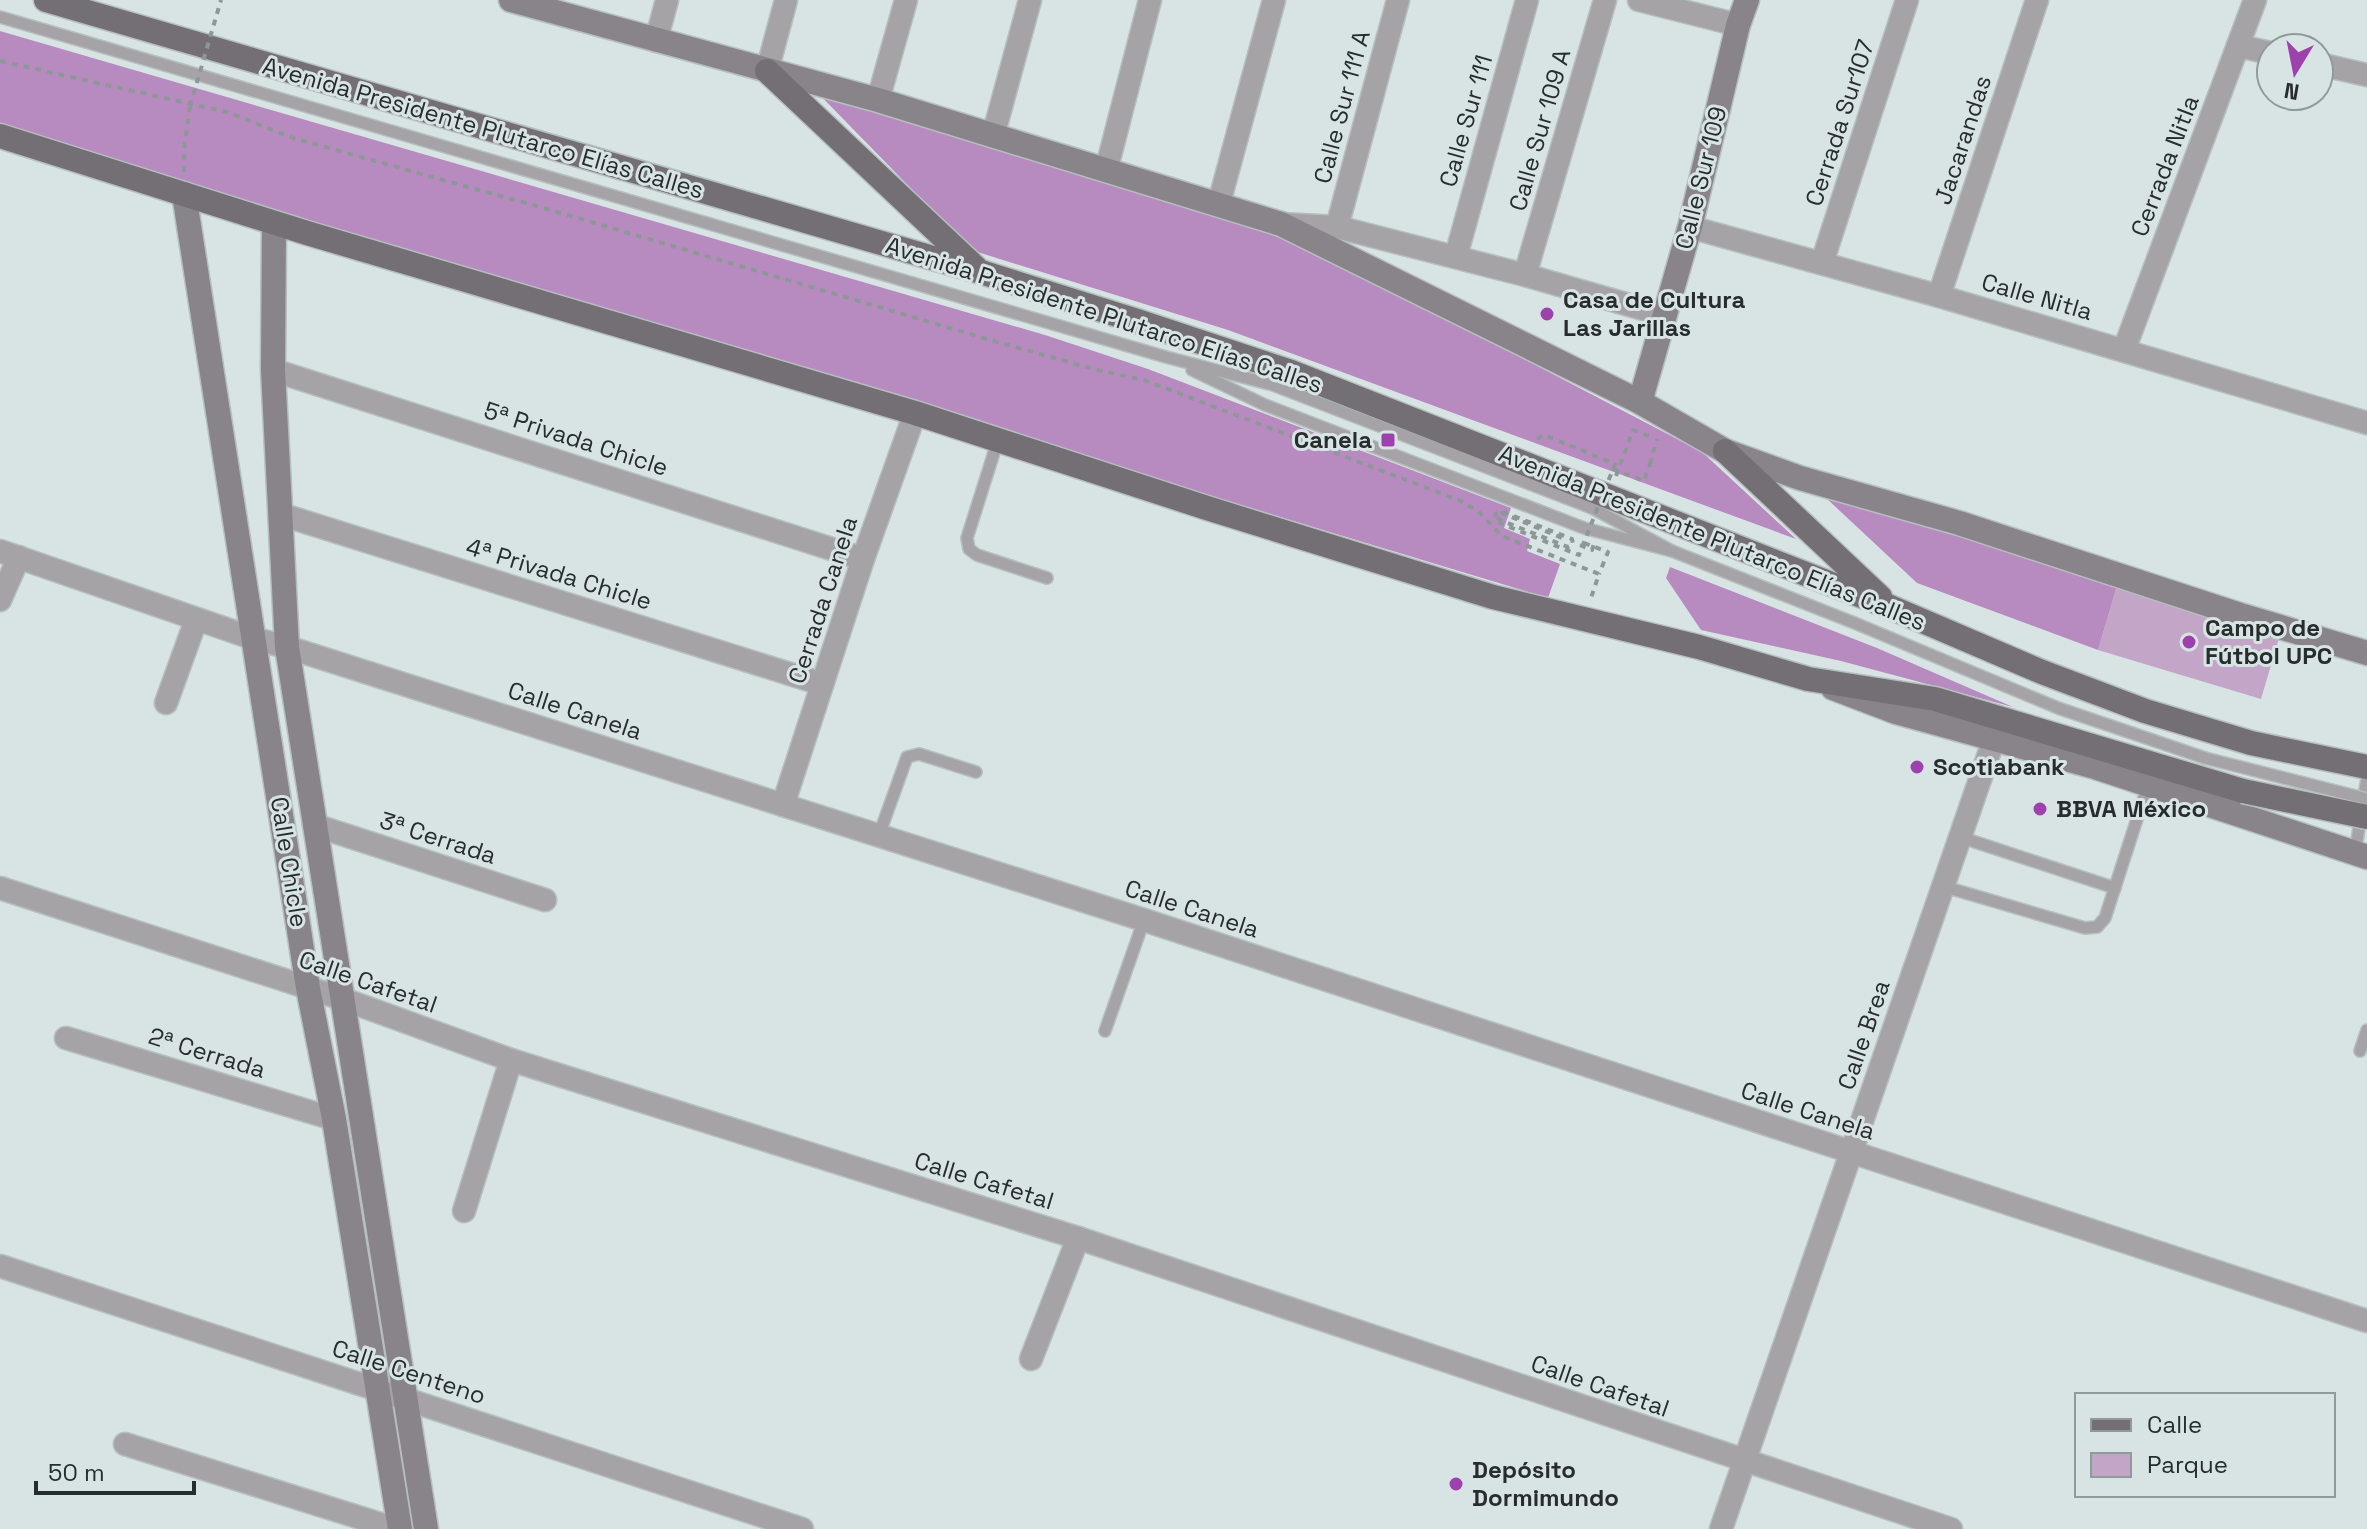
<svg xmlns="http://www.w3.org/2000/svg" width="2367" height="1529" font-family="'Space Grotesk',sans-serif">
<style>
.green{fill:#c3a6c7}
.forest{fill:#b88bc0}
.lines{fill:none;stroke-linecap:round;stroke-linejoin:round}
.lane-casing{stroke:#b5bfbf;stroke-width:14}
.street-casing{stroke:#b5bfbf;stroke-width:25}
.secondary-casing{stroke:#b5bfbf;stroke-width:27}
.primary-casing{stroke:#b5bfbf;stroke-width:27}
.path{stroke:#8e9797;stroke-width:4;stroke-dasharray:6 6;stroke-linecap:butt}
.lane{stroke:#a6a3a6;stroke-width:11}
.street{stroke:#a6a3a6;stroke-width:22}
.secondary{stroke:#898489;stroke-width:24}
.primary{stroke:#746f75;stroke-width:24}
.lane-bridge-casing{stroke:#b5bfbf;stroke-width:14;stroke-linecap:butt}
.primary-bridge-casing{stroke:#b5bfbf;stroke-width:27;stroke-linecap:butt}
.path-bridge{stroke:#8e9797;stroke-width:4;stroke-dasharray:6 6;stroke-linecap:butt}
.lane-bridge{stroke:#a6a3a6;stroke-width:11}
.primary-bridge{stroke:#746f75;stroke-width:24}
.poi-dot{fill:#9d42ad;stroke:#d8e4e4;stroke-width:3}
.labels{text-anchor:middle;stroke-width:6;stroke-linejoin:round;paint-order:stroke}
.street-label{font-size:24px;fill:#272c2c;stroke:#d8e4e4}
.poi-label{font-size:24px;font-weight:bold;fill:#272c2c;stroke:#d8e4e4;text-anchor:start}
</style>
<rect width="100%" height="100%" fill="#d8e4e4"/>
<polygon class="green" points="2117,586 2280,635 2261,699 2098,650"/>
<g class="forest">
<polygon points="0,31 1045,335 1148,369 1511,508 1504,528 1530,539 1527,551 1560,564 1548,598 731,351 0,125"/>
<polygon points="812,87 1281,232 1702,452 1796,539 1228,330 971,250"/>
<polygon points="1810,483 2117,586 2098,650 1917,583"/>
<polygon points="1670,567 1877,648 2013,707 1841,661 1701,630 1666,578"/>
</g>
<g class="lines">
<g class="lane-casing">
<g id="lane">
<polyline points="0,17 1166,357 1273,385 1592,508 1672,551"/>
<polyline points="1192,370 1265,405 1584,528 1672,551 1857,624 2058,708 2205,758"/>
<polyline points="998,440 967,538 969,549 977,555 1047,578"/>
<polyline points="879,835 907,757 919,754 976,772"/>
<polyline points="1960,837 2115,888"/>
<polyline points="2355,853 2367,778"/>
<polyline points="1942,886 2085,928 2097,927 2105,918 2148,785"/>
<polyline points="1105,1031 1144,920"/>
<polyline points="2360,1051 2367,1030"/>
</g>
</g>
<g class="street-casing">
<g id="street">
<polyline points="1639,0 1738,25"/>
<polyline points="656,41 667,0"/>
<polyline points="2238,46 2271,53"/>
<polyline points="2319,64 2367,75"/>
<polyline points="767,71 786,0"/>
<polyline points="878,100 906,0"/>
<polyline points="993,136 1030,0"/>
<polyline points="1106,171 1150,0"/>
<polyline points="1219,203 1274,0"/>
<polyline points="1281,224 1337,227 1525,275 1664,315"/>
<polyline points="1337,227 1398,0"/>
<polyline points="1690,227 1939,296 2367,423"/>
<polyline points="1456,256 1527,0"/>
<polyline points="1822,263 1907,0"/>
<polyline points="1525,275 1605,0"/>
<polyline points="1939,296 2037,0"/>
<polyline points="2124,350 2255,0"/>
<polyline points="273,370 863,559"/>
<polyline points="280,514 822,684"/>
<polyline points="0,551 255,639 287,647 1144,920 2367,1321"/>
<polyline points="0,600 19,557"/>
<polyline points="166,703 196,620"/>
<polyline points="783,805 863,559 915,413"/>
<polyline points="314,825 545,900"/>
<polyline points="0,888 343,999 511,1060 1078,1238 1951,1529"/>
<polyline points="66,1038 334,1119"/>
<polyline points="464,1211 511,1060"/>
<polyline points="0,1266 802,1529"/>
<polyline points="1031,1359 1078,1238"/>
<polyline points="125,1444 396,1529"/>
<polyline points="1721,1529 1994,739"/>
</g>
</g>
<g class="secondary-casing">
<g id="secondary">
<polyline points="511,0 878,100 1281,224 1640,402 1725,451 1800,478 1959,523 2240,615 2367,653"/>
<polyline points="184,194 308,988 334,1119 400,1529"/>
<polyline points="274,223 273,370 287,647 426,1529"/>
<polyline points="1640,402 1690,227 1738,25 1747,0"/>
<polyline points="1833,688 1896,712 2095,767 2367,857"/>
</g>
</g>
<g class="primary-casing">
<g id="primary">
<polyline points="46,0 981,272 1137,321 1291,372 1890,607 2042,672 2145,711 2251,743 2367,767"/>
<polyline points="767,71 976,268"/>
<polyline points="0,136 307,233 915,413 1207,508 1493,597 1699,647 1808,679 1935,699 2243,791"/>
<polyline points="1725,451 1880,597"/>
</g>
</g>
<g class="path">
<polyline points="0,61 227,112 293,138 554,211 987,339 1097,370 1144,380 1461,501 1478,511 1502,536 1599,574 1591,598"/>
<polyline points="184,172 184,149 190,106"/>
<polyline points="1650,464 1657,439"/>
<polyline points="1616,476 1633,430 1654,438"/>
<polyline points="1580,545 1592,550 1594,544"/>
</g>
<use href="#lane" class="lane"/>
<use href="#street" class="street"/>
<use href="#secondary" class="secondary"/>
<use href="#primary" class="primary"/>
<g class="lane-bridge-casing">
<polyline id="lane-bridge" points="2205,758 2367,799"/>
</g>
<g class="primary-bridge-casing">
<polyline id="primary-bridge" points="2243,791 2367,817"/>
</g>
<g class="path-bridge">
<polyline points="190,106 221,0"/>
<polyline points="1537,439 1543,435 1547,436 1615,464 1579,555 1497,522 1495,514 1501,511 1572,539 1573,544 1568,547 1500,520 1497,516 1502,513 1567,540"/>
<polyline points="1613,469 1644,481 1650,464"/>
<polyline points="1584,543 1608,552 1599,574"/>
</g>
<use href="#lane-bridge" class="lane-bridge"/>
<use href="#primary-bridge" class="primary-bridge"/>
</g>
<g class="poi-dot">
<circle cx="1547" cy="314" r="8"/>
<rect x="1380" y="432" width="16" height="16" rx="4"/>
<circle cx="2189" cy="642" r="8"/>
<circle cx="1917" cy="767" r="8"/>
<circle cx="2040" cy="809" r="8"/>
<circle cx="1456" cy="1484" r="8"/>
</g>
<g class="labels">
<g class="street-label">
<text transform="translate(1342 107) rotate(-75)" y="8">Calle Sur 111 A</text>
<text transform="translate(1466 121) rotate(-74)" y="8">Calle Sur 111</text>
<text transform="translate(1840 123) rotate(-72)" y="8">Cerrada Sur107</text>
<text transform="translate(483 128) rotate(16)" y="8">Avenida Presidente Plutarco Elías Calles</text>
<text transform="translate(1540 130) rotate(-74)" y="8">Calle Sur 109 A</text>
<text transform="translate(1963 140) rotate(-72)" y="8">Jacarandas</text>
<text transform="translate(2165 166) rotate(-69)" y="8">Cerrada Nitla</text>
<text transform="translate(1701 178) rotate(-76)" y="8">Calle Sur 109</text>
<text transform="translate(2037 297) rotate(16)" y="8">Calle Nitla</text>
<text transform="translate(1104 315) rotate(18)" y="8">Avenida Presidente Plutarco Elías Calles</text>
<text transform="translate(576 439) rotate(18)" y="8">5ª Privada Chicle</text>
<text transform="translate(1712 538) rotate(22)" y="8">Avenida Presidente Plutarco Elías Calles</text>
<text transform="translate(559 574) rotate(17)" y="8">4ª Privada Chicle</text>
<text transform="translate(823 600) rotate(-72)" y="8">Cerrada Canela</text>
<text transform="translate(575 711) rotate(18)" y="8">Calle Canela</text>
<text transform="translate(438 838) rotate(18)" y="8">3ª Cerrada</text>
<text transform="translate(289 862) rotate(81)" y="8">Calle Chicle</text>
<text transform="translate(1192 909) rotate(18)" y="8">Calle Canela</text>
<text transform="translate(368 982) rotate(19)" y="8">Calle Cafetal</text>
<text transform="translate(1864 1035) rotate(-71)" y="8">Calle Brea</text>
<text transform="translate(207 1053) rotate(17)" y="8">2ª Cerrada</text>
<text transform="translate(1808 1111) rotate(18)" y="8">Calle Canela</text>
<text transform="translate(984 1181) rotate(17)" y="8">Calle Cafetal</text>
<text transform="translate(409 1372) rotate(18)" y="8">Calle Centeno</text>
<text transform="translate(1600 1386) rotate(19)" y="8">Calle Cafetal</text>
</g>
<g class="poi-label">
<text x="1563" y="308">Casa de Cultura<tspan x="1563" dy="28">Las Jarillas</tspan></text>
<text x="1372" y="448" text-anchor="end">Canela</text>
<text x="2205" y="636">Campo de<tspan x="2205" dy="28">Fútbol UPC</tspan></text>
<text x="1933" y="775">Scotiabank</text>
<text x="2056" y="817">BBVA México</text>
<text x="1472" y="1478">Depósito<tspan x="1472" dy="28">Dormimundo</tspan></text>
</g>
</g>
<rect x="2075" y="1393" width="260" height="104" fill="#d8e4e4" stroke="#919a9a" stroke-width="2"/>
<rect x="2091" y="1419" width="40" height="12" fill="#746f75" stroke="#919a9a" stroke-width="2"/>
<text x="2147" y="1433" font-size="24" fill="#272c2c">Calle</text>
<rect x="2091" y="1453" width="40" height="24" fill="#c3a6c7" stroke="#919a9a" stroke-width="2"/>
<text x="2147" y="1473" font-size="24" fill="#272c2c">Parque</text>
<g transform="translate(2295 72) rotate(190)"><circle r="38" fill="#d8e4e4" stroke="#919a9a" stroke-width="2"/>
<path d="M0-6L14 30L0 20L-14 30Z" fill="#9d42ad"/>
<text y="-12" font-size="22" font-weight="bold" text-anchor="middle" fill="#272c2c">N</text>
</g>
<path d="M36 1481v12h158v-12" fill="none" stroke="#272c2c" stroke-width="4"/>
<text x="48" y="1481" font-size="24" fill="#272c2c" stroke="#d8e4e4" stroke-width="6" paint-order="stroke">50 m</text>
</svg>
